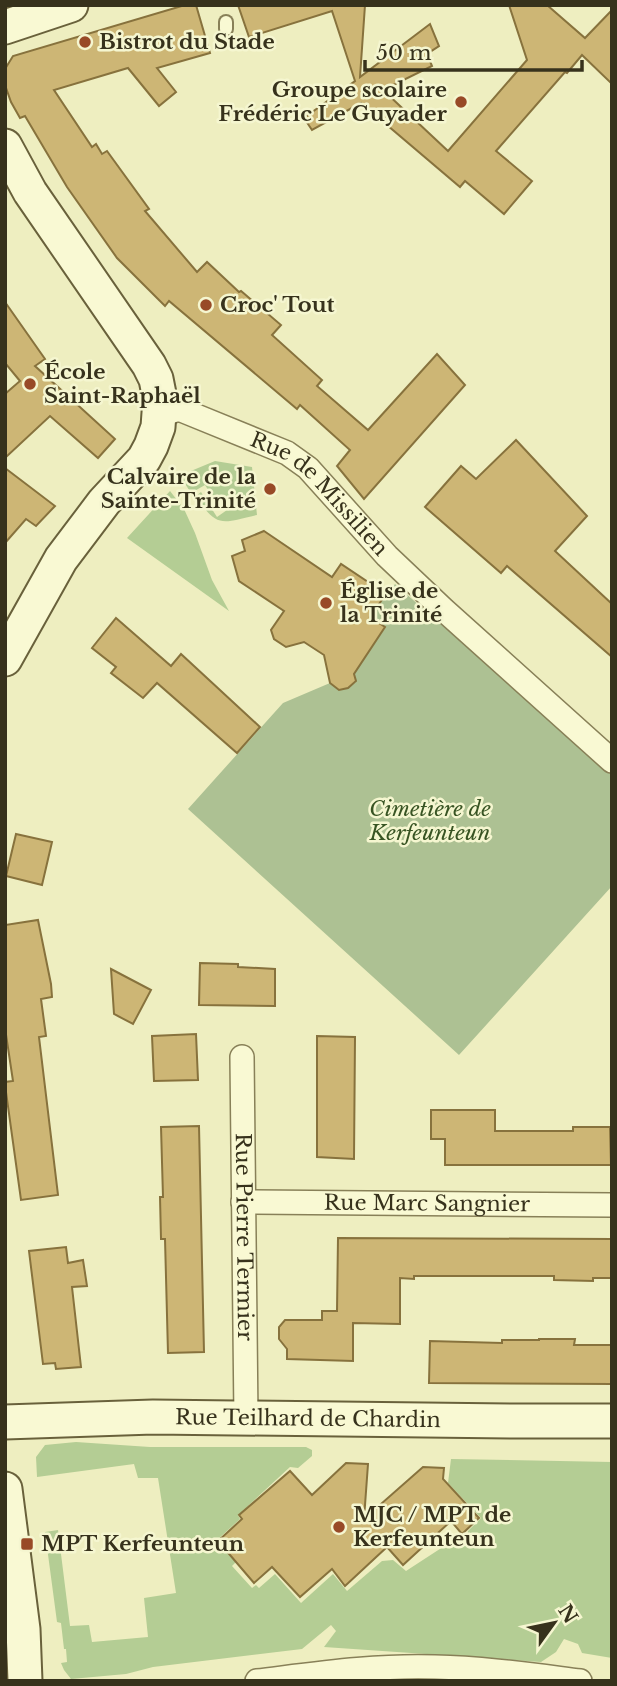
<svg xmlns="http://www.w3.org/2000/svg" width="617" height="1686" font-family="'Libre Baskerville',serif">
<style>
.green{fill:#b4cd94}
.cemetery{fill:#adc193}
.building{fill:#cdb675;stroke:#87723d;stroke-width:2}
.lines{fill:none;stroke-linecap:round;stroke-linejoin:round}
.lane-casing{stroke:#888058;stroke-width:16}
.street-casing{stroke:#888058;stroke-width:26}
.secondary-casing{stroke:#69613b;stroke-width:37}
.lane{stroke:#f9f9d3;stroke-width:12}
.street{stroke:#f9f9d3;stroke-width:23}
.secondary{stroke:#f9f9d3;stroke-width:33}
.poi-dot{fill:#984a27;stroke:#f5f6d0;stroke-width:2.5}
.labels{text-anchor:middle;stroke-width:5;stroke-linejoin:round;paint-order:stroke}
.poi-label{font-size:21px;font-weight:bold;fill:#37321c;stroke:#f5f6d0;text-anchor:start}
.street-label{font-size:21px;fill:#37321c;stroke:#f5f6d0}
.park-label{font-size:21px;font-style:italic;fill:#385423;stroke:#f5f6d0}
</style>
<rect width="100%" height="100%" fill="#eeeec0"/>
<g class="green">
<path d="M215,461L252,467L257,515C222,523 217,529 196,496L201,492L217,517L227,510L219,498L214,499L205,485L191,493L182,479L186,473Z"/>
<polygon points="170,491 184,509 195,533 212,580 229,611 127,538"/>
<polygon points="76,1442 150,1447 306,1447 312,1450 312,1456 298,1468 290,1467 238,1515 240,1519 216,1541 236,1562 232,1566 252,1588 256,1585 259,1588 275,1574 301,1603 333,1574 347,1591 382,1561 393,1560 406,1571 449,1543 462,1546 467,1543 468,1531 481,1518 448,1483 451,1459 612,1462 612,1658 582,1653 578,1644 564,1639 556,1652 541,1662 324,1647 336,1631 331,1625 302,1649 153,1667 126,1674 71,1679 64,1670 61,1663 67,1662 66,1649 64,1649 61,1623 57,1622 45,1532 58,1530 70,1626 89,1625 92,1642 148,1637 144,1598 176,1593 158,1478 138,1478 134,1464 37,1477 36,1457 45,1445"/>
</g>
<polygon class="cemetery" points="395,584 612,775 612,886 459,1055 188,809 283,703 330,683 339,690 348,688 356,682 352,668 368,653 385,628 370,617"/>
<g class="building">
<polygon points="185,5 196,5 210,53 157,68 176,92 159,106 128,68 54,90 92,147 96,144 102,154 107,151 149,209 145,211 197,272 207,262 239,292 241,291 281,325 272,335 322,380 317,386 368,430 437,354 465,385 364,499 337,466 350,450 300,405 297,409 169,301 165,306 117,258 67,187 25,116 20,118 11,102 5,85 5,69 13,56"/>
<polygon points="238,5 365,5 360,77 430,24 439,46 427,54 432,66 383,90 448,151 527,60 509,5 547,5 585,38 612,10 612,84 582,55 567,73 565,72 496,151 532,181 504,214 465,181 460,187 361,103 312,130 304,118 355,81 332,11 249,37"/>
<polygon points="5,302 45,359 35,366 115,439 98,458 50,416 5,458 5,394 20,381 5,363"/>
<polygon points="516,440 587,516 555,551 612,604 612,657 507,566 501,573 425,507 461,466 476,479"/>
<polygon points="5,468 55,506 36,526 26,519 5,543"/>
<polygon points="264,531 332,577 341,564 386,594 370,617 385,627 354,674 356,681 348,688 339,690 330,683 324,655 304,642 286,647 274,639 271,630 284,611 239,581 232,556 245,551 242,540"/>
<polygon points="116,618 171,666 181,654 260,727 237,753 157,683 143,698 111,673 116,667 92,648"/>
<polygon points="16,834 52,842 42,885 6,876"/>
<polygon points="38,920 51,984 52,997 41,999 46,1036 39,1037 58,1195 21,1200 5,1085 5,1082 13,1081 5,1028 5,925"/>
<polygon points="200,963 238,964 238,967 275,969 275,1006 199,1005"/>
<polygon points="111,969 151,990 133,1024 114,1014"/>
<polygon points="196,1034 198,1080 154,1081 152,1036"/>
<polygon points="317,1036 355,1037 354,1159 317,1157"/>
<polygon points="431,1110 495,1110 495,1131 573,1131 573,1127 610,1127 611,1165 445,1165 445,1139 431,1139"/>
<polygon points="199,1126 204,1352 168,1353 165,1239 161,1239 160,1197 163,1197 161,1127"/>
<polygon points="338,1238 612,1239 612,1278 593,1278 593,1281 554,1280 554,1276 414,1276 414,1279 400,1278 400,1324 353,1323 353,1361 287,1359 287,1349 279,1339 279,1327 285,1320 322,1320 322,1311 337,1311"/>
<polygon points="66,1247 68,1263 83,1260 87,1286 72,1287 81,1367 56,1369 55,1363 43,1364 29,1251"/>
<polygon points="539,1339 575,1339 574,1345 612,1345 612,1384 429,1383 430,1341 502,1343 502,1340 539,1340"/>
<polygon points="346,1463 368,1464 364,1519 423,1467 444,1468 443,1479 479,1518 462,1534 451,1521 403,1565 387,1547 345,1586 332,1569 300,1597 272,1567 254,1583 218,1541 242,1519 239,1515 290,1471 312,1495"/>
</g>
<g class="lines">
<g class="lane-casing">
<polyline id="lane" points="226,29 226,22"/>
</g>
<g class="street-casing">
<g id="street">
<path id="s1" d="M160,415L179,409L287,453L308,468L387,556L444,610L612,761"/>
<path id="s2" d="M242,1057L246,1418"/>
<path id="s3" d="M243,1202L612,1205"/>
<path d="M257,1681C315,1674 375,1665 435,1667C483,1668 532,1675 580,1681"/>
</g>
</g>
<g class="secondary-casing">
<g id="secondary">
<polyline points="5,27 71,5"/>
<polyline points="5,146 30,192 149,365 156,379 160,399 158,427 151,446 144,459 104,502 61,559 5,659"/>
<path id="s4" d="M5,1422L153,1417L517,1421H612"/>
<polyline points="5,1489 23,1629 25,1681"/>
</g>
</g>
<use href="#lane" class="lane"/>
<use href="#street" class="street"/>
<use href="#secondary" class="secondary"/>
</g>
<g class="poi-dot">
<circle cx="85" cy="42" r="7"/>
<circle cx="461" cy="102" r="7"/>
<circle cx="206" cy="305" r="7"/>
<circle cx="30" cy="384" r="7"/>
<circle cx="270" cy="489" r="7"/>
<circle cx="326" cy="603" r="7"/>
<circle cx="339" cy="1527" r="7"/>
<rect x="20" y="1537" width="14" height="14" rx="3.5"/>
</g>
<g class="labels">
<g class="poi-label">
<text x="99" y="49">Bistrot du Stade</text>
<text x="447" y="97" text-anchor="end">Groupe scolaire<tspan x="447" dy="24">Frédéric Le Guyader</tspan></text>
<text x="220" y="312">Croc' Tout</text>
<text x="44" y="379">École<tspan x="44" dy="24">Saint-Raphaël</tspan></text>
<text x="256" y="484" text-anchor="end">Calvaire de la<tspan x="256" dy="24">Sainte-Trinité</tspan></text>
<text x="340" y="598">Église de<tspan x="340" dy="24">la Trinité</tspan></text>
<text x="353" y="1522">MJC / MPT de<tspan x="353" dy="24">Kerfeunteun</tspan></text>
<text x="41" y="1551">MPT Kerfeunteun</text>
</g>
<g class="street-label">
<text dy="7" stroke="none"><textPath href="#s1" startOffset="187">Rue de Missilien</textPath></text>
<text dy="7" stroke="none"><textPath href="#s3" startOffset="184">Rue Marc Sangnier</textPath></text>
<text dy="7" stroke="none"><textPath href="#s2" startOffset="180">Rue Pierre Termier</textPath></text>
<text dy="7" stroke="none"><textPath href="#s4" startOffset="303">Rue Teilhard de Chardin</textPath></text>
</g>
<g class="park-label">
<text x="430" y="816">Cimetière de<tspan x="430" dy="24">Kerfeunteun</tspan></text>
</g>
</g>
<rect width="617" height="1686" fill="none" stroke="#37321c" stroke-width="14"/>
<g transform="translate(554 1623) rotate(57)" stroke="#f5f6d0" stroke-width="5" paint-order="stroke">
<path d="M0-5L12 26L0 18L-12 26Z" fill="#37321c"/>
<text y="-10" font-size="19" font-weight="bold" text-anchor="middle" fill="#37321c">N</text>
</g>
<path d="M365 60v10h217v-10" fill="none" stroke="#37321c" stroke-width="3.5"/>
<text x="376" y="60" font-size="21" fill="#37321c" stroke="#f5f6d0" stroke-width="5" paint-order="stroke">50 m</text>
</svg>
